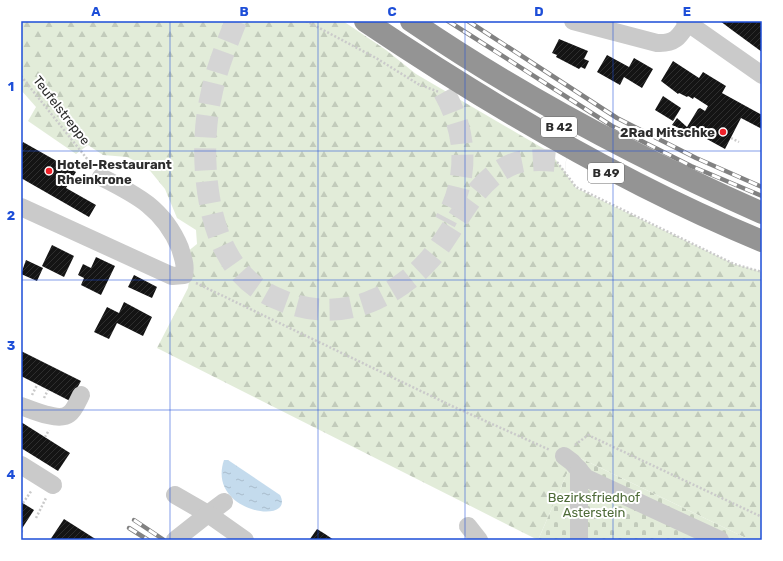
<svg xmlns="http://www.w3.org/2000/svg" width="783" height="561" font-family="Rubik,sans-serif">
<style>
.forest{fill:url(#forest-firs)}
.cemetery{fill:url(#cemetery-stones)}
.water{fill:url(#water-ripples)}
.building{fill:url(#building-hatch)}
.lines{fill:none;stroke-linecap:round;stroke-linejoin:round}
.highway-tunnel{stroke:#d5d5d5;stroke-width:22;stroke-dasharray:22 11;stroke-linecap:butt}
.path{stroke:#cacaca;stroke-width:2.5;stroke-dasharray:2 2;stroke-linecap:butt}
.minor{stroke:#cacaca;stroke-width:18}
.highway{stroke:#949494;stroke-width:22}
.rail-casing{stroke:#828282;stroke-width:4.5}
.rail{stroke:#fff;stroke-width:3;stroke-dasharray:9;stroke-linecap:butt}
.grid{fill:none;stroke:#1d4ed8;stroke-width:1;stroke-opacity:0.55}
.poi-dot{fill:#f0222a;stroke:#fff;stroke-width:1.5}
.labels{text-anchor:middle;stroke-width:4;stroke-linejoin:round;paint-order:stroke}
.shield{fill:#fff;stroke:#6c6c6c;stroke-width:1}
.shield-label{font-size:12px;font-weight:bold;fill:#2d2d2d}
.street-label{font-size:13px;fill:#2d2d2d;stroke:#fff}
.poi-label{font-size:13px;font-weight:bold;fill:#2d2d2d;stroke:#fff;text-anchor:end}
.park-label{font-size:13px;fill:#4e6b38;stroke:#fff}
.neatline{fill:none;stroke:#1d4ed8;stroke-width:1.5}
.grid-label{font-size:13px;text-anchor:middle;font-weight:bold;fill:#1d4ed8}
</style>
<defs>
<pattern id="forest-firs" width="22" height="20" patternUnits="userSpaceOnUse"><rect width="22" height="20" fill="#e2ecd9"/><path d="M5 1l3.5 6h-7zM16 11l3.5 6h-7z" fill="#c2cbbb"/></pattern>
<pattern id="cemetery-stones" width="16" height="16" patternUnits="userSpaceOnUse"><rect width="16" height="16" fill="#e2ecd9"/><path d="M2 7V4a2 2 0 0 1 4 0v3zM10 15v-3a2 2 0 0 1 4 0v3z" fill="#c2cbbb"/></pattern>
<pattern id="water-ripples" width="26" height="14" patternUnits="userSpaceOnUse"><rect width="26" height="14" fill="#c4dbed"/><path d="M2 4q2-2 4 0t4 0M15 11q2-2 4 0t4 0" fill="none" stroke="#a9bccc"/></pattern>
<pattern id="building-hatch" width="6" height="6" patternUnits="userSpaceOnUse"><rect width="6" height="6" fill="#141414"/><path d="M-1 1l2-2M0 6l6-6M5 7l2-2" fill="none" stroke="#2e2e2e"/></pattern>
</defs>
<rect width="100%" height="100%" fill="#fff"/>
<polygon class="forest" points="21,21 343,21 386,50 416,74 551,153 576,188 734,264 762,272 762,540 750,540 578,457 572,462 538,540 157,348 188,288 191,268 187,252 197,244 196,230 177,218 165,189 147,167 127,157 103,155 88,145 76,154 28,121 36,107 21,90"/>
<polygon class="cemetery" points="578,457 750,540 538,540 572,462"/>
<path class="water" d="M224,460H228L280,495C296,526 206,513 224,460Z"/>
<g class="building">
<polygon points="720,21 762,21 762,52 732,30"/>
<polygon points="559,39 588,51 584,59 589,61 585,69 581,67 579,69 556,57 557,55 552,53"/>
<polygon points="607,55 629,67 634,58 653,69 642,88 624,77 620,85 597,72"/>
<polygon points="673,61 699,78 703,72 726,86 722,93 762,115 762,129 741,118 725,149 696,133 695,135 672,125 677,118 687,127 698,109 700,108 705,111 708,106 694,97 693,99 688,96 687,97 679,93 678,94 661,81"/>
<polygon points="663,96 681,108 673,121 655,110"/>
<polygon points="23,142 76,172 66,188 96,205 89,217 21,178 21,146"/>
<polygon points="52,245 74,256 64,277 42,266"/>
<polygon points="96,257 115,266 101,295 81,285 84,278 78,275 83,264 91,268"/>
<polygon points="26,260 43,268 37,281 21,274"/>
<polygon points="134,275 157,287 152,298 128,287"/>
<polygon points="124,302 152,317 143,336 117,323 109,339 94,332 107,307 119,313"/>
<polygon points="21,351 81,381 70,401 21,376"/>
<polygon points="21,422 70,453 58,471 21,448"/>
<polygon points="21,502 34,510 21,530"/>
<polygon points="64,519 97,540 50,540"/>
<polygon points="317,529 325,534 334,540 312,540 310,539"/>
</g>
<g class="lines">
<g class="highway-tunnel">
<path d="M236,21C226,46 216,70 211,96C200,142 204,214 228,255C240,277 259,292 283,301C313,313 346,313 376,299C396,290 414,277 429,260C456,230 472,180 513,164C530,158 549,160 566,162"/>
<path d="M444,92C468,135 469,178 445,222"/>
</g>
<g class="path">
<polyline points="306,21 376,58 418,84 439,92"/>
<polyline points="21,76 92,165"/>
<polyline points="731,138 739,142"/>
<polyline points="557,162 576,187 734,264 762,272"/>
<polyline points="196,283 452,406 550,450"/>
<polyline points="32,395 37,385"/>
<polyline points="44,398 48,390"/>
<polyline points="45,437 49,430"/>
<polyline points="575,445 588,435 762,517"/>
<polyline points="23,503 32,490"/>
<polyline points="36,518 46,498"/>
<polyline points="21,531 23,532"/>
</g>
<g class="minor">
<path d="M573,21L657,43C675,44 679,37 688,23"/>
<polyline points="685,21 762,75"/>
<path d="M21,207L172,276L184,275C186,265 183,258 180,248C164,209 137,195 101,177"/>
<path d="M21,406C32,410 59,422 69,414C74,411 78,401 81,395"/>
<polyline points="564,456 572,462 586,478 720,540"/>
<polyline points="21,465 53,485"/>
<polyline points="175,495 208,514 224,502"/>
<polyline points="468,526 479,540"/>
<polyline points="175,540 208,514 245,540"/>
<polyline points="579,540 579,469"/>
</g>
<g class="highway">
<path d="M365,21C490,105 623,184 762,241"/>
<path d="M411,21C521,96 640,159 762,213"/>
</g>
<g class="rail-casing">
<g id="rail">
<polyline points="448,21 612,126 691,166 762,196"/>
<polyline points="468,21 617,118 696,158 762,187"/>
<polyline points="134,520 164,540"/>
<polyline points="129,528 148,540"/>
</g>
</g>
<use href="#rail" class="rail"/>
</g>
<path class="grid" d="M170,21V540M318,21V540M465,21V540M613,21V540M21,151H762M21,280H762M21,410H762"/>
<g class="poi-dot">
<circle cx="723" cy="132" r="4"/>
<circle cx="49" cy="171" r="4"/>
</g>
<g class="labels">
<g class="shield">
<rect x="541" y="117" width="36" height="20" rx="3"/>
<rect x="588" y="163" width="36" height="20" rx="3"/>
</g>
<g class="shield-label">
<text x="559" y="131">B 42</text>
<text x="606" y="177">B 49</text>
</g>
<g class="street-label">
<text transform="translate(62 110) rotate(52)" y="5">Teufelstreppe</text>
</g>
<g class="poi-label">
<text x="715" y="137">2Rad Mitschke</text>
<text x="57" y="169" text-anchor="start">Hotel-Restaurant<tspan x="57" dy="15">Rheinkrone</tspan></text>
</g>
<g class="park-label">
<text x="594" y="502">Bezirksfriedhof<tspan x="594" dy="15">Asterstein</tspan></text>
</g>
</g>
<rect width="783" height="561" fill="none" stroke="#ffffff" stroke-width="44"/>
<rect x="22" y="22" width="739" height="517" class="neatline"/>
<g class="grid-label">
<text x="96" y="16">A</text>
<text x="244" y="16">B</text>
<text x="392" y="16">C</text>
<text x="539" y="16">D</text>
<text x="687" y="16">E</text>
<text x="11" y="91">1</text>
<text x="11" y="220">2</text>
<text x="11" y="350">3</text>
<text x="11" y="479">4</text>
</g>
</svg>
